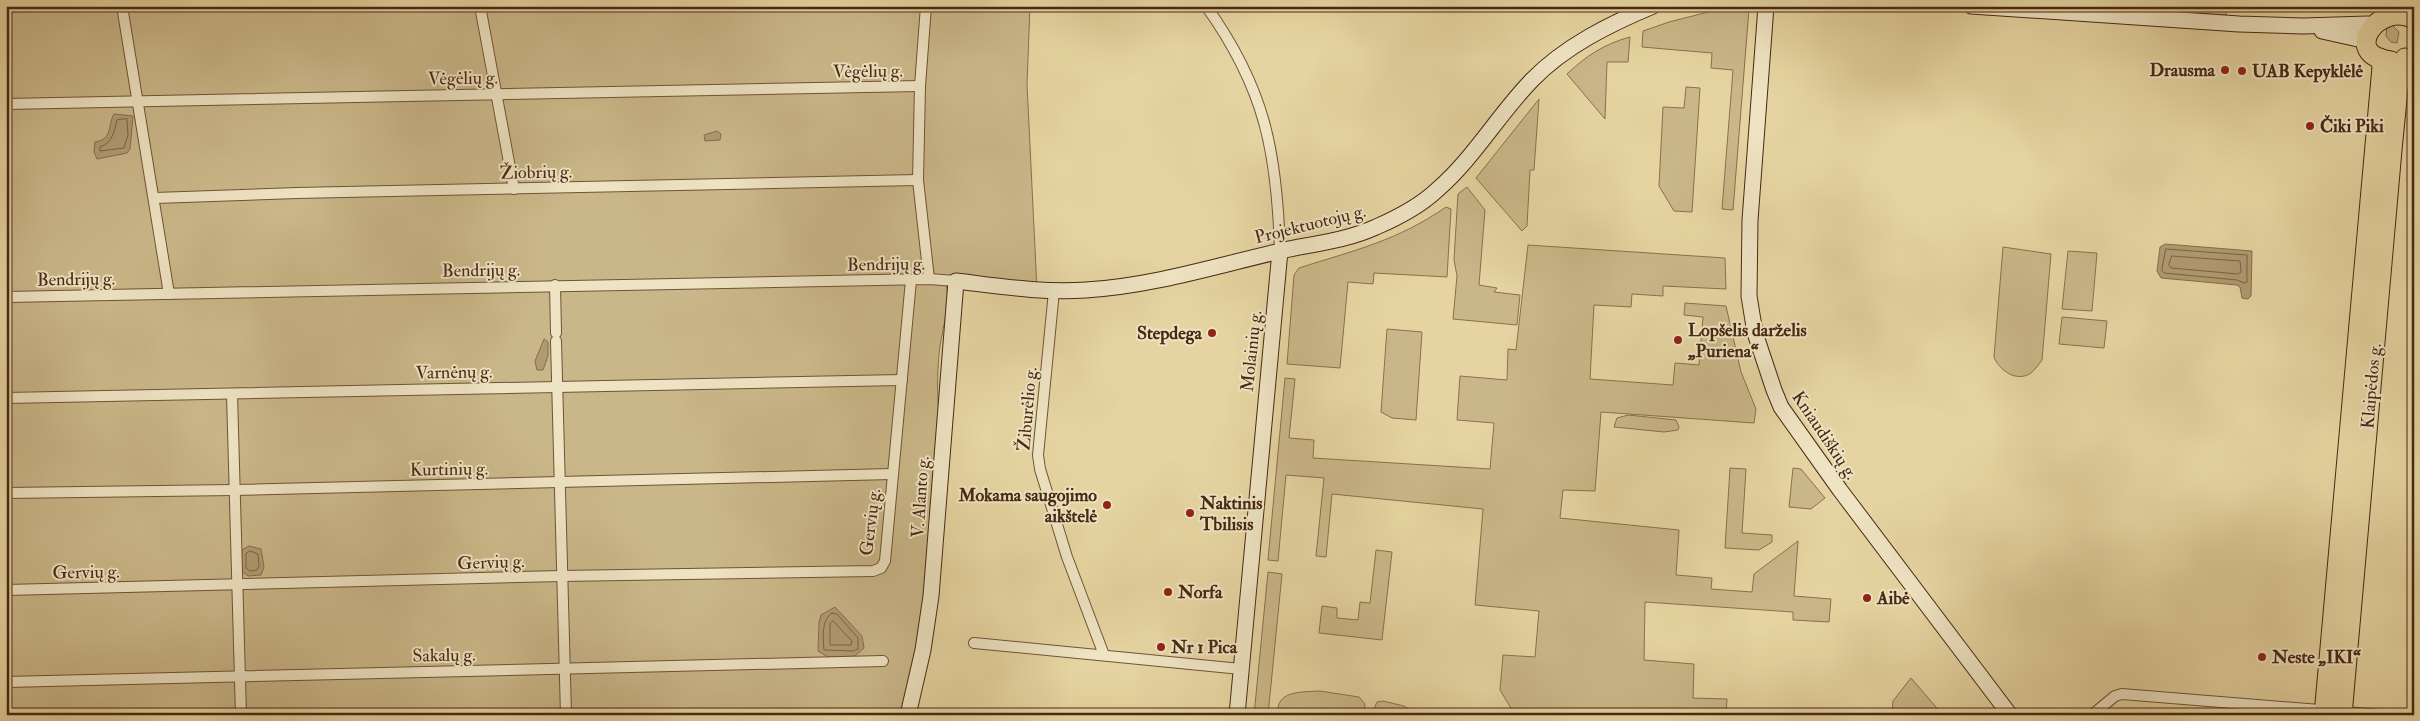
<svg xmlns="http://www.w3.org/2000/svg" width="2420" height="721" font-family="'IM FELL Double Pica',serif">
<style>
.green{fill:#cab789;stroke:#89704e}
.water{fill:#b09a71;stroke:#866c4c}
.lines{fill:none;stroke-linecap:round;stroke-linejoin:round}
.shore{stroke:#7c6142;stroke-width:1}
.street-casing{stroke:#6f5337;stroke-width:12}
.secondary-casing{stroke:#482814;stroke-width:17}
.highway-casing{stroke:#482814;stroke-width:21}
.street{stroke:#eee3c2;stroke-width:10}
.secondary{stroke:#eee3c2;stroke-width:15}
.highway{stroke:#e5d4a1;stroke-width:19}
.poi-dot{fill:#8f2418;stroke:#eee3c2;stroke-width:2}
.labels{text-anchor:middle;stroke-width:4;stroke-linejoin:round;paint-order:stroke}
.poi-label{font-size:18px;font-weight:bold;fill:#482814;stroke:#eee3c2;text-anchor:start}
.street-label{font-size:18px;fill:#482814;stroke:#eee3c2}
</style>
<rect width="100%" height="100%" fill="#e5d4a1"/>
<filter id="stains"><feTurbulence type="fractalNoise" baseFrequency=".004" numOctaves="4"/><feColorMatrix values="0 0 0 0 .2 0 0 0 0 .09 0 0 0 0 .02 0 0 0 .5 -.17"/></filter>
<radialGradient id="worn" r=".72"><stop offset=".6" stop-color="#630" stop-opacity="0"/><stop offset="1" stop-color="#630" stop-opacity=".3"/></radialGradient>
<g class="green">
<path d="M6,6H1030L1027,84L1037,290L946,281C950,306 944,321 940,346C937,369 937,392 939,415L924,600L917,648L902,715H6Z"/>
<polygon points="2124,6 2227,6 2226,15 2124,9"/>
<polygon points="1720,9 1749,9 1733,210 1722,209 1733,70 1711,68 1712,53 1642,47 1643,31 1669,22"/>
<polygon points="2392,25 2399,32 2397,43 2391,42 2386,36 2387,26"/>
<path d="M1630,37L1628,62H1607L1605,119L1567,74C1586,56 1604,44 1630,37Z"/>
<polygon points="1686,87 1700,88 1692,212 1674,211 1659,186 1663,107 1684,108"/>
<polygon points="1539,99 1534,170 1530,170 1527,226 1522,231 1476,178"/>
<polygon points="1467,187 1485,210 1479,285 1497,288 1494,292 1520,295 1517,325 1453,319 1457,276 1454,260 1458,194"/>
<path d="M1446,207L1451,209L1447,277L1374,273L1373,284L1348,282L1340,368L1287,364L1294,275L1299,268C1355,250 1397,241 1446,207Z"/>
<polygon points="1528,245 1725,258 1726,289 1663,286 1663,296 1632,294 1631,307 1594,305 1590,379 1673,385 1675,363 1699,365 1703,317 1684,315 1685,303 1726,306 1741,372 1756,409 1754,423 1601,412 1595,491 1563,490 1560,518 1679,530 1676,575 1712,578 1711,589 1752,592 1754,574 1798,541 1794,596 1831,599 1829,622 1793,620 1793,612 1645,602 1644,660 1694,664 1693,698 1727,699 1726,715 1515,715 1500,690 1503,655 1535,657 1539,611 1475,605 1483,509 1332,494 1326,557 1316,556 1324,478 1286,475 1278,561 1268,560 1285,378 1295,379 1289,438 1314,440 1313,458 1490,469 1494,423 1457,420 1460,376 1507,380 1508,349 1516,350"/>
<path d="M2003,247L2051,254L2042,360C2039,364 2035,370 2031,373C2016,383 1999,370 1994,357Z"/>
<polygon points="2068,251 2097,253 2092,311 2062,309"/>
<polygon points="2062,317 2107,321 2104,348 2059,344"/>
<polygon points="1387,329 1422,332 1416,420 1392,418 1381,412"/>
<polygon points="1628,415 1676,420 1679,427 1678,430 1664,432 1614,427 1617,418"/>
<polygon points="1730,468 1746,469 1742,533 1772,535 1772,542 1759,550 1725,548"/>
<polygon points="1793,468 1801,469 1825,498 1811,509 1789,507"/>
<polygon points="1376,550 1392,552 1382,640 1319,633 1322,606 1337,608 1337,618 1358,620 1360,602 1370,603"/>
<polygon points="1268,572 1282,574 1268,715 1254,715"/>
<polygon points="1911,678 1942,714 1942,715 1892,715 1893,701"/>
<path d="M1320,691L1359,697L1365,704L1364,714L1292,715L1278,710C1278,690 1305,692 1320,691Z"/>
<polygon points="1383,701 1404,706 1418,715 1382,715 1374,709 1377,702"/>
<polygon points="1498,709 1502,715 1424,715 1440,711 1477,714"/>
</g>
<g class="water">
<path d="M114,114L133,116L130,149L127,153L97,159L94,152L95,142C113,139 107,127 114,114Z"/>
<polygon points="717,131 721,134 720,140 705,141 704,135"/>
<polygon points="2165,244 2252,251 2251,296 2248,299 2242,298 2240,287 2237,285 2161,278 2157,271 2160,247"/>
<polygon points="544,339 548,342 548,356 543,370 537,370 535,361"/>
<polygon points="249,546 261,549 264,567 261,575 248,576 241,571 242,550"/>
<polygon points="835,607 862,636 864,648 855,656 828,657 818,651 819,622 821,615"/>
</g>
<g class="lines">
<g class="shore">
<path d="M127,119L128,135L124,148L100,151V147C113,143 114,131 117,120Z"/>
<polygon points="2166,249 2247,255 2247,282 2244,283 2237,280 2164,273 2162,271"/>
<polygon points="2172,256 2240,261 2241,272 2238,274 2171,268 2169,265"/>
<polygon points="250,551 258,554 259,566 257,570 250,571 246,568 246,554"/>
<path d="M832,613L837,614L858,638V649L853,651L824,650C823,637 821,621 832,613Z"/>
<polygon points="833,621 852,641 851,645 830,645 830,624"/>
</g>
<g class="street-casing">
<g id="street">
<polyline points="122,6 169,294"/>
<polyline points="480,6 514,189"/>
<polyline points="926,6 920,86 918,180 929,279"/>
<path d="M1206,6C1265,88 1277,152 1280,251"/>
<polyline points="6,7 40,6"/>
<polyline points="6,104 920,86"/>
<polyline points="155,198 297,193 918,180"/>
<polyline points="555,285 556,333"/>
<polyline points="1054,291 1038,455 1040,469 1067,557 1104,655"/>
<polyline points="6,297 929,279 956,281"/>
<polyline points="556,341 566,715"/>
<polyline points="232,394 241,715"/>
<polyline points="6,398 902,380"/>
<polyline points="6,493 234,490 892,474"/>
<polyline points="6,590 562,576 873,571 881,568 885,561 911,280"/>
<polyline points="974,643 1241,669"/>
<polyline points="6,682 883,661"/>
<polyline points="2092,715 2115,696 2122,694 2382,715"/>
</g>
</g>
<g class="secondary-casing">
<g id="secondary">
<polyline points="1766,6 1750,220 1749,296 1755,333 1774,390 1781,407 1840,490 2010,715"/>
<polyline points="1971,6 2239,24 2303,26 2368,24"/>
<polyline points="2322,31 2367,41"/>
<path d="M908,715L923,650L931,596L956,281C999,286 1042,293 1086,290C1152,286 1216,266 1280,251C1311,244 1346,241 1376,227C1397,218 1420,206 1437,190C1474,158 1498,115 1532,80C1565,46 1610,24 1653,6"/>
<polyline points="1237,715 1280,251"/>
</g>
</g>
<g class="highway-casing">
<g id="highway">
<path d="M2391,61C2339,55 2379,0 2414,19"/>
<polyline points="2324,715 2382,67 2380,58"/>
<polyline points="2342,715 2392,150 2400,69 2405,58"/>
</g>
</g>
<use href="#street" class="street"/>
<use href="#secondary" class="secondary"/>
<use href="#highway" class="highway"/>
</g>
<g class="poi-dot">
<circle cx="2225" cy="70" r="5"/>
<circle cx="2242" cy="71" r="5"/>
<circle cx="2310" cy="126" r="5"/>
<circle cx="1212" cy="333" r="5"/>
<circle cx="1678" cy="340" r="5"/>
<circle cx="1107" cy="505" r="5"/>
<circle cx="1190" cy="513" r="5"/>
<circle cx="1168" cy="592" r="5"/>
<circle cx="1867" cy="598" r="5"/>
<circle cx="1161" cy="647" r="5"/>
<circle cx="2262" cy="657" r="5"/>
</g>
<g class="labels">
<g class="poi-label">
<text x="2215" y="76" text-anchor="end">Drausma</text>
<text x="2252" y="77">UAB Kepyklėlė</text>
<text x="2320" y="132">Čiki Piki</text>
<text x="1688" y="336">Lopšelis darželis<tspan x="1688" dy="21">„Puriena“</tspan></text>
<text x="1202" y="339" text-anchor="end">Stepdega</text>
<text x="1097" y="501" text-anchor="end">Mokama saugojimo<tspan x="1097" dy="21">aikštelė</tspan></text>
<text x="1200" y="509">Naktinis<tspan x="1200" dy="21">Tbilisis</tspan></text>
<text x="1178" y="598">Norfa</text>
<text x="1877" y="604">Aibė</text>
<text x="1171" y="653">Nr 1 Pica</text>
<text x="2272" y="663">Neste „IKI“</text>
</g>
<g class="street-label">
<text transform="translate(868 71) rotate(-1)" y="6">Vėgėlių g.</text>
<text transform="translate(463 78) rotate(-1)" y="6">Vėgėlių g.</text>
<text transform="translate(536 172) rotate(-1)" y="6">Žiobrių g.</text>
<text transform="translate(1310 224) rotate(-14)" y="6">Projektuotojų g.</text>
<text transform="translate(886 264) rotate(-1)" y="6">Bendrijų g.</text>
<text transform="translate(481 270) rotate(-1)" y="6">Bendrijų g.</text>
<text transform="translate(76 279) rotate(-1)" y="6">Bendrijų g.</text>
<text transform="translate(1251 351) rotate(-84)" y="6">Molainių g.</text>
<text transform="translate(454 372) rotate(-1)" y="6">Varnėnų g.</text>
<text transform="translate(2371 386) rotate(-85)" y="6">Klaipėdos g.</text>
<text transform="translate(1027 409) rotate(-85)" y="6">Žiburėlio g.</text>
<text transform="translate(1825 435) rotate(56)" y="6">Kniaudiškių g.</text>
<text transform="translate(449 469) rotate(-1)" y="6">Kurtinių g.</text>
<text transform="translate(920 497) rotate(-86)" y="6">V. Alanto g.</text>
<text transform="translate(870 522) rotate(-83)" y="6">Gervių g.</text>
<text transform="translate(491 562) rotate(-2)" y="6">Gervių g.</text>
<text transform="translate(86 572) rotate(-1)" y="6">Gervių g.</text>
<text transform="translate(444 655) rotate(-1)" y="6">Sakalų g.</text>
</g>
</g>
<rect width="2420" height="721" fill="none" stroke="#e5d4a1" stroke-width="25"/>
<rect x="8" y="8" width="2405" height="706" fill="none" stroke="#482814" stroke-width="2.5"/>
<rect x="12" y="12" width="2395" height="696" fill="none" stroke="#482814"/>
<rect width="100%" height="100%" filter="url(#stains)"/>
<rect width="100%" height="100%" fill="url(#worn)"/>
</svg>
